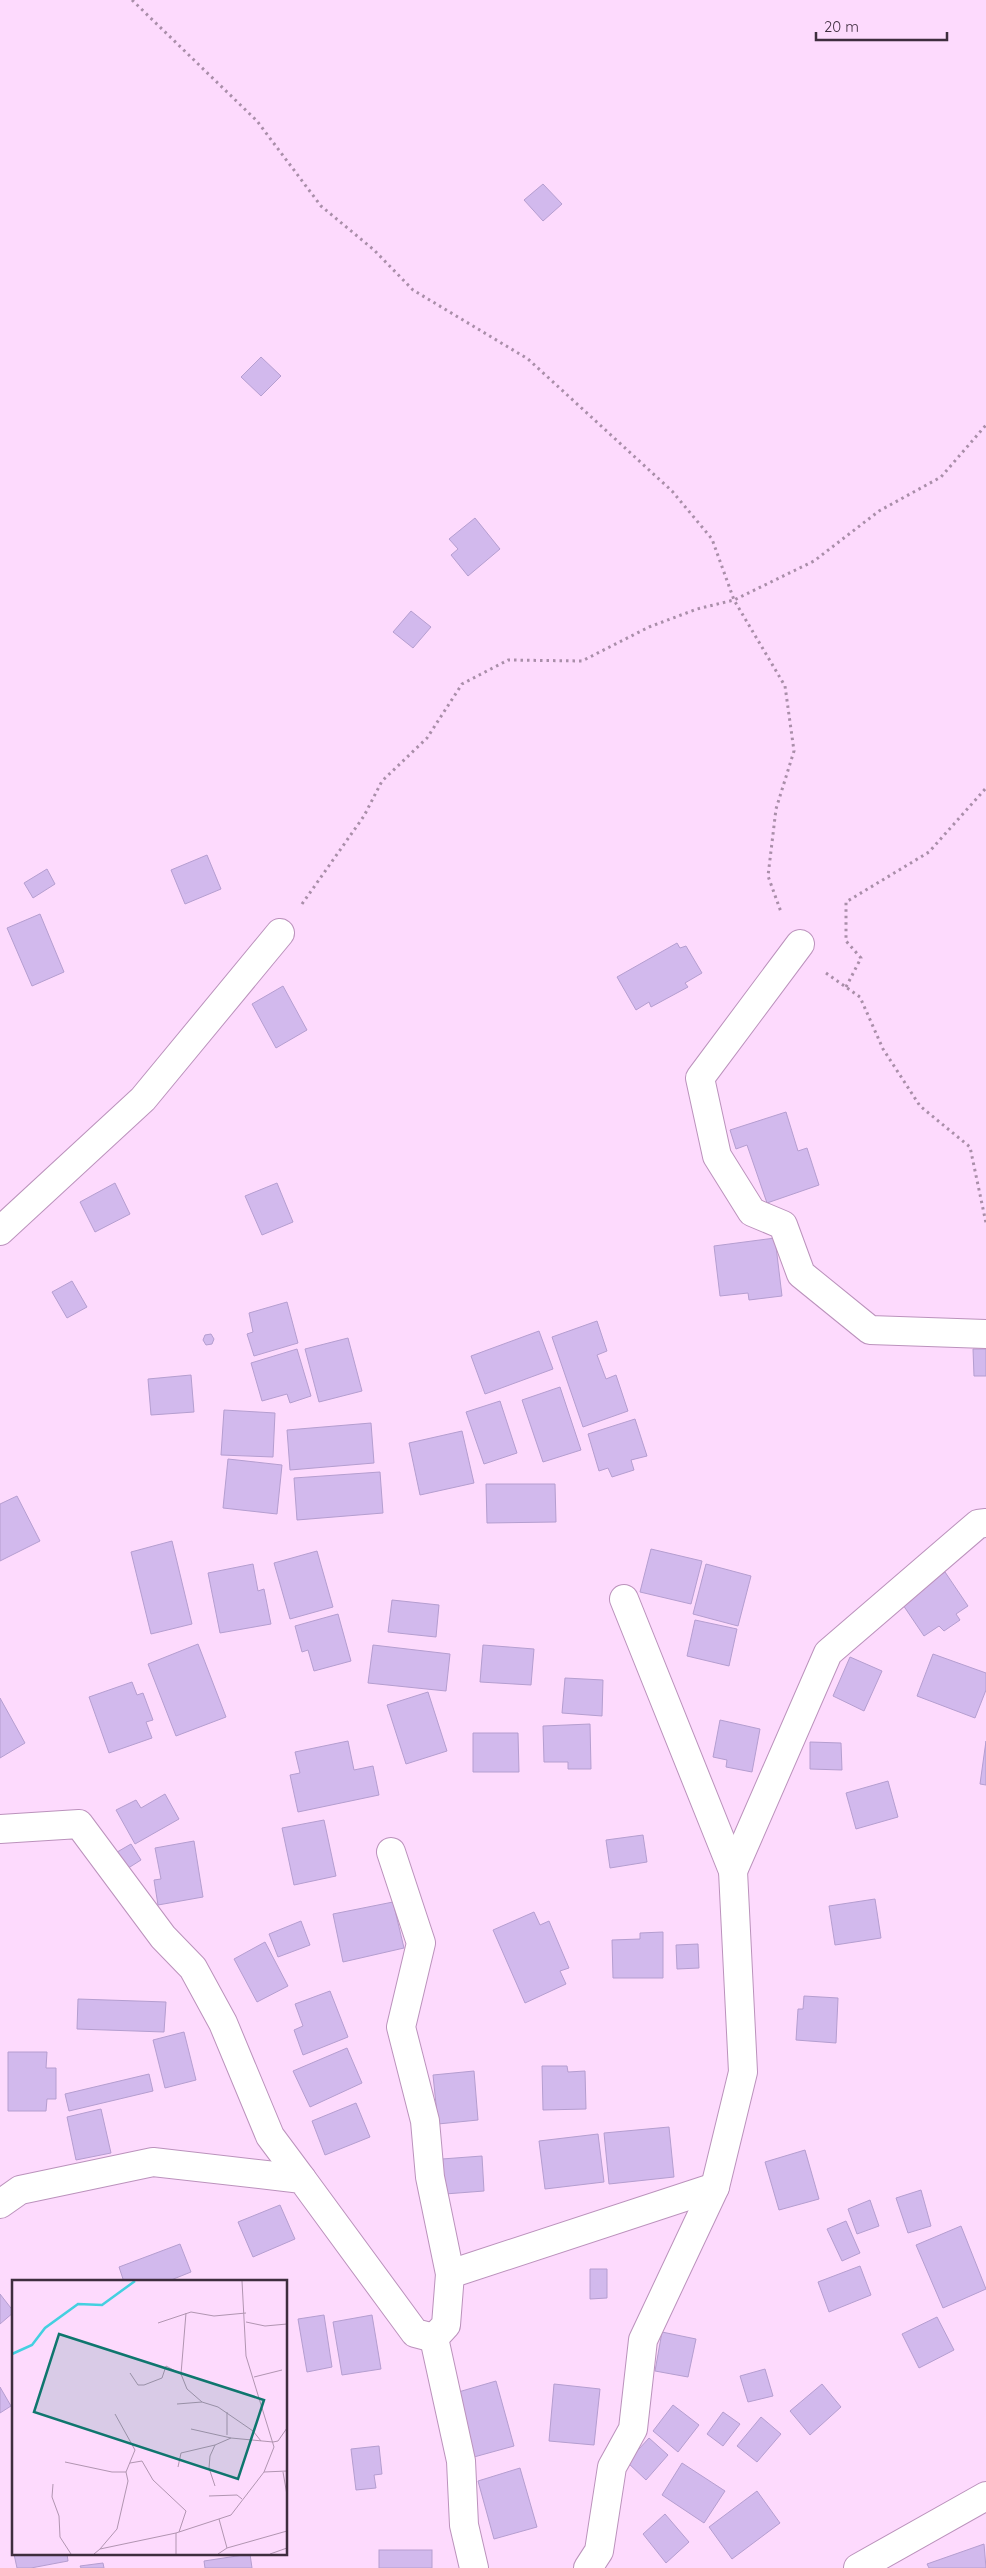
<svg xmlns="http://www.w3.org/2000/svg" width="986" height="2568" font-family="Quicksand,sans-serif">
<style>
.building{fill:#d2b9ed;stroke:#b59ed0}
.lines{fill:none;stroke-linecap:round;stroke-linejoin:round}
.minor-casing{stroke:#bb92bc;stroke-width:30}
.path{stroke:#a98ea9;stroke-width:3;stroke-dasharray:2.5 4;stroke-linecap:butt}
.minor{stroke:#fff;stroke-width:28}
.inset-river{fill:none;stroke:#44d0e0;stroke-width:2.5}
.inset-road{fill:none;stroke:#b195b1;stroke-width:1}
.view{fill:#0f766e;fill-opacity:0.15;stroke:#0f766e;stroke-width:2.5}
.inset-edge{fill:none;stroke:#3e2d3e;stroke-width:2.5}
</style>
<rect width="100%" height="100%" fill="#fddafd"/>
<g class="building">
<polygon points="543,184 562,204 543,221 524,200"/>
<polygon points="261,357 281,376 261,396 241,377"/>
<polygon points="475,518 500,549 468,576 451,555 458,549 449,539"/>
<polygon points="411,611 431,627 413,648 393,632"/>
<polygon points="207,855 221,889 185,904 171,870"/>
<polygon points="47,869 55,884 33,898 24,883"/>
<polygon points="40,914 64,972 32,986 7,928"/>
<polygon points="677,943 680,948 686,946 702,973 685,983 688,987 651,1007 649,1002 636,1010 617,977"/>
<polygon points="283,986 307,1030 276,1048 252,1004"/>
<polygon points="786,1112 798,1151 807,1148 819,1185 767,1203 747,1145 736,1149 730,1130"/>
<polygon points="115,1183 130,1214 95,1232 80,1202"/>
<polygon points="277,1183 293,1222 262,1235 245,1196"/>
<polygon points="775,1238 782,1296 749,1300 748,1293 720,1296 714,1246"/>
<polygon points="72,1281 87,1307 67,1318 52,1292"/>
<polygon points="287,1302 298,1343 254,1356 247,1334 253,1332 249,1313"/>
<polygon points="597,1321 607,1351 597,1355 606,1379 616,1375 628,1411 583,1427 552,1337"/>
<polygon points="539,1331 553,1369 485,1394 471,1356"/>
<polygon points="211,1334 214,1339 212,1344 206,1345 203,1340 205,1335"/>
<polygon points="348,1338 362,1391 319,1402 305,1349"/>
<polygon points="297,1349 311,1396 290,1403 287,1394 262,1401 251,1363"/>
<polygon points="973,1349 986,1349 986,1376 974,1376"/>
<polygon points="191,1375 194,1412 151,1415 148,1379"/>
<polygon points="560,1387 581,1450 543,1462 522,1400"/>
<polygon points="500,1401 517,1453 484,1464 466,1412"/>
<polygon points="224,1410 275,1413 273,1457 221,1455"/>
<polygon points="635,1419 647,1456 631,1460 634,1470 612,1477 608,1468 599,1471 588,1434"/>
<polygon points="371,1423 374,1463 290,1470 287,1430"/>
<polygon points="462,1431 474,1483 420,1495 409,1443"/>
<polygon points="228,1459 282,1465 277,1514 223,1508"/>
<polygon points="380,1472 383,1513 297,1520 294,1478"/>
<polygon points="486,1484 555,1484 556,1522 487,1523"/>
<polygon points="17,1496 40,1541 0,1561 0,1504"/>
<polygon points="172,1541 192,1624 151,1634 131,1552"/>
<polygon points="651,1549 702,1561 691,1604 640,1592"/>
<polygon points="317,1551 333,1607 290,1619 274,1563"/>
<polygon points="253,1564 258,1591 264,1589 271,1624 220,1633 208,1573"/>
<polygon points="706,1564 751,1576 738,1626 693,1614"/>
<polygon points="945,1572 968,1606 956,1614 960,1620 944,1631 939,1626 924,1636 901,1602"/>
<polygon points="392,1600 439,1605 436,1637 388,1632"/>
<polygon points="338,1614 351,1661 314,1671 308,1650 302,1652 295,1626"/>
<polygon points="695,1620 737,1629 729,1666 687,1656"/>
<polygon points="198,1644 226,1717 176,1736 148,1664"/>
<polygon points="373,1645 450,1654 446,1691 368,1683"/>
<polygon points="483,1645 534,1649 531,1685 480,1682"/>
<polygon points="933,1654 986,1673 986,1690 975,1718 917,1696"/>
<polygon points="850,1657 882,1671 864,1711 833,1696"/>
<polygon points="565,1678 603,1680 602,1716 562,1713"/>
<polygon points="132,1682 137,1695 143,1693 153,1720 146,1722 152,1738 109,1753 89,1697"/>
<polygon points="428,1692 447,1751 406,1764 387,1705"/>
<polygon points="0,1698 25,1743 0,1758"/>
<polygon points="720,1720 760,1729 752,1772 726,1767 727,1760 713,1757"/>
<polygon points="590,1724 591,1769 568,1769 568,1762 544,1762 543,1726"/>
<polygon points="473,1733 518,1733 519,1772 473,1772"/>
<polygon points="348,1741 354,1770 373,1766 379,1795 298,1812 290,1775 300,1773 295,1752"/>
<polygon points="986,1741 986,1785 980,1784"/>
<polygon points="810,1742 841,1743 842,1770 810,1769"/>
<polygon points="888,1781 898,1817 856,1829 846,1793"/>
<polygon points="165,1794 179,1819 135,1844 116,1810 136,1800 141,1808"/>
<polygon points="324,1820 336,1876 294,1885 282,1828"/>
<polygon points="643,1835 647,1862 610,1868 606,1840"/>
<polygon points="194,1841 203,1897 158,1905 154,1880 161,1879 155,1848"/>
<polygon points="131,1844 141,1860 122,1872 112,1855"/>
<polygon points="875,1899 881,1938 835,1945 829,1906"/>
<polygon points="393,1902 404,1948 343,1962 333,1914"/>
<polygon points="534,1912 540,1925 549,1921 569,1968 560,1971 566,1984 525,2003 493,1930"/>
<polygon points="301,1921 310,1945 278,1957 269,1934"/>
<polygon points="663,1932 663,1978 613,1978 612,1940 640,1939 640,1933"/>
<polygon points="265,1942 288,1986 257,2002 234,1959"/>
<polygon points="698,1944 699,1968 677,1969 676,1945"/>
<polygon points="330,1991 348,2037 303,2055 294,2030 303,2026 295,2004"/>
<polygon points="804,1996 838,1998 836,2043 796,2040 798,2009 803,2009"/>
<polygon points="78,1999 166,2002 164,2032 77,2029"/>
<polygon points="184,2032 196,2080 165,2088 153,2040"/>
<polygon points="347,2048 362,2083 310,2107 293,2071"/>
<polygon points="8,2052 47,2052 46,2068 56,2068 56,2099 47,2099 46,2111 8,2111"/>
<polygon points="542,2066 567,2066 568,2072 585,2071 586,2109 543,2110"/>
<polygon points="474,2071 478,2120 438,2124 433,2075"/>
<polygon points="149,2074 153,2091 69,2111 65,2094"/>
<polygon points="356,2103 370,2137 325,2155 312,2121"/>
<polygon points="101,2109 111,2153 76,2160 67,2117"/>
<polygon points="669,2127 674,2177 609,2184 604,2133"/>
<polygon points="598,2134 604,2182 545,2189 539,2141"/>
<polygon points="805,2150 819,2199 779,2210 765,2162"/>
<polygon points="482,2156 484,2191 445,2194 442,2159"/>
<polygon points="921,2190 931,2226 908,2233 896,2198"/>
<polygon points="870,2200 879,2226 857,2234 848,2209"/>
<polygon points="280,2205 295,2239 253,2257 238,2222"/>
<polygon points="846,2221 860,2253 842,2261 827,2229"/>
<polygon points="961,2226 986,2289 943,2308 916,2245"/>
<polygon points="180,2244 191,2272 166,2282 124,2282 119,2267"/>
<polygon points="860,2266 871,2295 829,2312 818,2282"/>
<polygon points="590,2269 607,2269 607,2298 590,2299"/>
<polygon points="0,2294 14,2312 0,2324"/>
<polygon points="324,2315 332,2367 307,2372 298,2319"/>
<polygon points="372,2315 381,2369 342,2375 333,2322"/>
<polygon points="937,2317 954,2350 919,2368 902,2334"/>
<polygon points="662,2332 696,2339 688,2377 655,2371"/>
<polygon points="765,2369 773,2396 748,2402 740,2376"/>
<polygon points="496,2381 514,2446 474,2457 455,2393"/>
<polygon points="554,2384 600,2389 594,2445 549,2441"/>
<polygon points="822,2384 841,2407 810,2435 790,2411"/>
<polygon points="0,2387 11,2406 0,2413"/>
<polygon points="673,2405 699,2425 678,2452 653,2431"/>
<polygon points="723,2412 740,2424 723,2446 707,2434"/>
<polygon points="761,2417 781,2434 757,2462 737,2446"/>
<polygon points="649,2438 668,2455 646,2480 627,2462"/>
<polygon points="379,2446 382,2474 374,2475 376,2488 356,2490 351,2449"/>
<polygon points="682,2463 725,2491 704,2523 662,2495"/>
<polygon points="520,2468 537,2527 494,2539 478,2481"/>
<polygon points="757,2491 780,2523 732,2559 709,2527"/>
<polygon points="665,2514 689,2542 666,2563 643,2534"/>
<polygon points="984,2544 986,2568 929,2568 927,2564"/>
<polygon points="12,2545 14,2545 14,2554 67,2554 68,2561 31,2568 17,2568"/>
<rect x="379" y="2550" width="53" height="18"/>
<polygon points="250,2554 252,2568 205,2568 204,2561"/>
<polygon points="103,2563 104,2568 81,2568 80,2566"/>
</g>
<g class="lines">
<g class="minor-casing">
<g id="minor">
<polyline points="800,944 700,1078 717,1156 752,1212 783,1225 801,1274 870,1330 986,1334"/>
<polyline points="0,1231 143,1099 280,933"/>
<polyline points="0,1829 79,1824 163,1937 193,1968 223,2023 270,2136 302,2179"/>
<polyline points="391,1852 421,1943 401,2027 425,2121 430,2177 450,2274 446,2325 434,2338 461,2461 464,2525 474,2568"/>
<polyline points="733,1871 828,1653 978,1524 986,1523"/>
<polyline points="0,2204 20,2190 153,2162 302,2179 415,2333 434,2338"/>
<polyline points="450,2274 715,2187"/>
<polyline points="588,2568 599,2551 612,2467 633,2429 643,2340 715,2187 743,2072 733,1871 624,1599"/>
<polyline points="858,2568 986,2496"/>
</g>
</g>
<g class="path">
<polyline points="132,0 257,121 321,206 374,250 413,290 528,359 672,491 712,539 734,600 785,686 794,751 776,809 768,876 781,912"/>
<polyline points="302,904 364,816 382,781 427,738 462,684 508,660 582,661 649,627 697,609 734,600 814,561 879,511 941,477 986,425"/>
<polyline points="826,973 860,997 883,1049 920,1106 970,1147 986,1223"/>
<polyline points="846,987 861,958 846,941 846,902 929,852 986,788"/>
</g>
<use href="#minor" class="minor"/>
</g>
<g transform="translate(12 2280)">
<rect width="275" height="275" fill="#fddafd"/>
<path class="inset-river" d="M0,74L20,65L33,48L66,24L90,25L123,1"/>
<path class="inset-road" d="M174,33L169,94L175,109L190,122M234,42L253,46L275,44M146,43L179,32L202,36L234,33M118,93L126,105H132L150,98L154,86L169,94M242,97L270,90M165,124L190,122L206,127L241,151L249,161M215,132V155M179,149L219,158L261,162L266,161L275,148M53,182L100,192H114M118,183L130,181L141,200L174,231L167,252M166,187L169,173L203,165M252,192L275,191M271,192L275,215M41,204L40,217L47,236L48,257L59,274M203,206L197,188L198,176L203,165L219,158M197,216L225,215L230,219M207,239L215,268M88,269L105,249L116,201L114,192L123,170L103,134M82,274L88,269L164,253M164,274V253L219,235L252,192L262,167L234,76L230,1M206,274L215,268L275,251M258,274L275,268"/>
<path class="view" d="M47,54L252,120L226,199L22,132Z"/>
<rect width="275" height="275" class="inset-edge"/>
</g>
<path d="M816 32v8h131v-8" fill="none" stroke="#3e2d3e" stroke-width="2.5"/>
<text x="824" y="32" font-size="15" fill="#3e2d3e" stroke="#fddafd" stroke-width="4" paint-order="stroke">20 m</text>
</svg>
